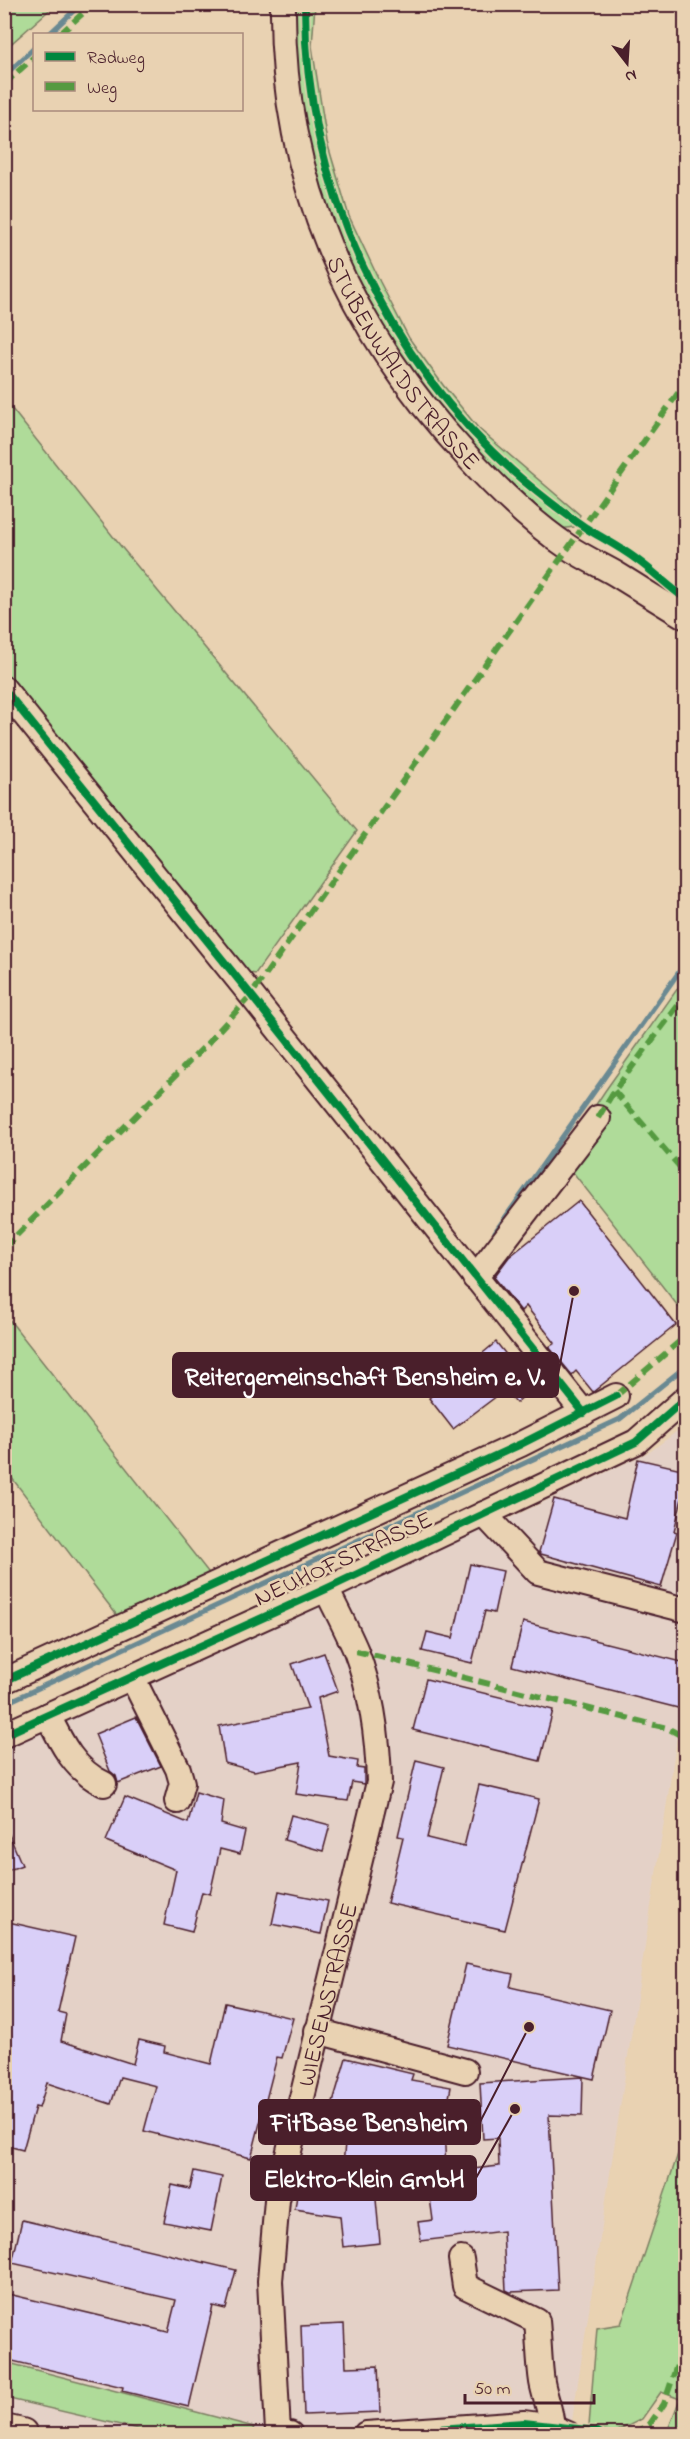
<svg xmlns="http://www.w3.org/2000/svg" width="690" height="2439" font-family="'Indie Flower',sans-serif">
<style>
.built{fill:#e4d1c7}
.green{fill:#afdb99;stroke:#7c7d62;stroke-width:1.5}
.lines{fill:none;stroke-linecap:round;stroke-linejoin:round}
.stream{stroke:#6a8992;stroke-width:5}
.building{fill:#d9cff8;stroke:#4a1f2b;stroke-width:1.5}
.minor-casing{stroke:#4a1f2b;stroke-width:28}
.major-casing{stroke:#4a1f2b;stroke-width:34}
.minor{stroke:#e9d2b2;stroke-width:24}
.major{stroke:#e9d2b2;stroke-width:30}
.quiet{stroke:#559a41;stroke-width:6;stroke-dasharray:12 6;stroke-linecap:butt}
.cycleway-casing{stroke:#e9d2b2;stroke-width:11}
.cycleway{stroke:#00873e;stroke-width:8}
.labels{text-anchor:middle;stroke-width:5;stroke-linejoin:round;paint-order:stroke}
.street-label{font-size:24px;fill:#4a1f2b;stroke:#e9d2b2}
.leader{fill:none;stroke:#4a1f2b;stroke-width:2}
.callout-dot{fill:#4a1f2b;stroke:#e9d2b2;stroke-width:2}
.callout{fill:#4a1f2b;stroke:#4a1f2b;stroke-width:2}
.callout-label{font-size:26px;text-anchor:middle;font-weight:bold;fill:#fff}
</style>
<rect width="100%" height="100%" fill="#e9d2b2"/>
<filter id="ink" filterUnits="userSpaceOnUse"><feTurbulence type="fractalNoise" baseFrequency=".0167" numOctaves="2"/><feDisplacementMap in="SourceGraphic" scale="12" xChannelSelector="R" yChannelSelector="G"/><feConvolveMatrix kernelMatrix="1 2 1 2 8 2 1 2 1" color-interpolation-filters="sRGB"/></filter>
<g filter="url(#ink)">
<polygon class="built" points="685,1425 685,1726 677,1737 570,2434 5,2434 5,1742 338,1583 491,1527 651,1451"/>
<g class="green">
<polygon points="5,4 55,4 55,5 5,49"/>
<polygon points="291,5 315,5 312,46 327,142 349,216 380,282 409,338 443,385 479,429 580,515 574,527 559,529 464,446 372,319 324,208 294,78"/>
<polygon points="4,399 123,549 357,831 255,974 246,972 5,678"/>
<polygon points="685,978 685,1315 561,1157 605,1091"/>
<polygon points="4,1313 212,1577 119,1618 5,1469"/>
<polygon points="685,2133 685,2434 662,2434 667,2432 680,2399 661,2392 642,2419 614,2433 589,2426 597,2328 621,2324"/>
<polygon points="4,2362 5,2362 254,2427 251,2434 159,2434 5,2398"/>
</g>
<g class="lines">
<g class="stream">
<polyline points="49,34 81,4"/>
<polyline points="4,76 34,48"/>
<polyline points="495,1232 686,962"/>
<polyline points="4,1704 620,1419 686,1366"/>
</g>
</g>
<g class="building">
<polygon points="579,1201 676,1325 593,1392 576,1371 572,1375 549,1347 555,1343 526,1306 521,1311 494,1277 509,1257"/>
<polygon points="496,1342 533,1388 516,1403 505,1390 453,1429 429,1398"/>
<polygon points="638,1459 686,1470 686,1482 674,1531 677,1532 661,1587 541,1554 539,1552 554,1499 625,1518"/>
<polygon points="470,1564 503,1571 494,1613 485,1611 472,1663 422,1651 427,1632 453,1638"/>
<polygon points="523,1622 686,1663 686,1710 512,1666"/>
<polygon points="324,1653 338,1691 318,1698 329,1756 358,1761 357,1768 364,1769 364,1784 352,1782 348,1801 296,1794 301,1762 254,1771 225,1763 219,1726 308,1709 292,1664"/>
<polygon points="426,1679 553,1710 540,1761 413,1730"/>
<polygon points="136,1717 161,1766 118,1783 116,1776 110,1771 95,1734"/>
<polygon points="416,1760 444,1767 427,1838 464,1847 479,1785 539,1799 505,1930 387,1903 403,1837 398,1836"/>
<polygon points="196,1792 224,1800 221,1824 245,1831 240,1854 220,1849 210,1894 202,1892 192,1932 164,1925 176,1870 106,1841 125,1797 188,1823"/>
<polygon points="291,1815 330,1825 323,1851 284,1840"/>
<polygon points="4,1823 22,1865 4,1872"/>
<polygon points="279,1891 328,1901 321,1934 272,1924"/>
<polygon points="4,1921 75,1937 58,2012 66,2014 61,2041 133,2064 139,2040 165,2046 164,2052 211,2064 225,2003 293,2018 282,2058 277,2057 251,2158 144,2131 156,2086 120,2077 111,2104 47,2083 39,2108 35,2107 23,2150 4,2145"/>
<polygon points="466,1964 513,1974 510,1987 610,2010 594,2079 447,2045"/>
<polygon points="346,2058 413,2074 411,2080 451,2087 444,2124 446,2172 499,2166 498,2138 483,2139 480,2083 583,2077 582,2116 549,2115 558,2290 510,2292 506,2290 503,2231 421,2241 418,2222 433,2220 429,2191 418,2193 415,2163 373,2167 380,2243 343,2247 340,2216 295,2209 299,2181 337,2186 336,2177 342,2176 345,2143 322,2139"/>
<polygon points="194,2171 222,2177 211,2231 164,2222 172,2185 190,2189"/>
<polygon points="22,2220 236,2270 226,2309 213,2306 189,2407 122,2391 123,2387 4,2359 4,2293 168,2332 176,2300 12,2263"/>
<polygon points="344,2324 346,2367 378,2366 380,2412 304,2415 301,2326"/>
</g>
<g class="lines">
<g class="minor-casing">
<g id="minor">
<path id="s1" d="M283,4C281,179 349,330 467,456C497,489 531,522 568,547C583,557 600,565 616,574C639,588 662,603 686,617"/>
<polyline points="4,689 251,995 584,1413"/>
<polyline points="475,1278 598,1118"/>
<polyline points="484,1514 538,1572 686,1610"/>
<polyline points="132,1677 178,1769 182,1783 177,1801"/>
<polyline points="4,1681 521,1444 616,1396"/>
<path d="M48,1715C61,1743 75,1771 104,1784"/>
<polyline points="4,1735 326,1589 636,1442 686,1398"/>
<polyline points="317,2031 465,2071"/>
<path d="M461,2259L465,2286L537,2321C539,2341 539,2362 542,2382C545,2398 551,2411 552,2427"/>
<path id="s2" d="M290,2434L278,2432L270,2281L277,2200L379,1782C378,1737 372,1693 356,1651C347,1630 336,1609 326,1589"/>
<polyline points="366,2434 524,2423 552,2427 568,2434"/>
</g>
</g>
<g class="major-casing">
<polyline id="major" points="4,2430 22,2434"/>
</g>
<use href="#minor" class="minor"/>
<use href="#major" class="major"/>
<g class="quiet">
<polyline points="60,34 93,4"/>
<polyline points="4,84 34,57"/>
<polyline points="614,1091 686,1174"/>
<polyline points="598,1118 614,1091 686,995"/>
<polyline points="4,1248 204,1047 251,995 686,382"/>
<polyline points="616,1396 686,1336"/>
<polyline points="356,1651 667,1728 686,1738"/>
<polyline points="633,2434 650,2424 664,2404 686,2338"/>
</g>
<g class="cycleway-casing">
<g id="cycleway">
<path d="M305,4C304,185 387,363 524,481C543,497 565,514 586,528C602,538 620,547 636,559C653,571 668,586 686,599"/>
<polyline points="4,689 251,995 584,1413"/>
<polyline points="4,1681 521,1444 616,1396"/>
<polyline points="4,1735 326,1589 636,1442 686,1398"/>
<polyline points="366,2434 524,2423 596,2431 601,2434"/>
</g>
</g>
<use href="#cycleway" class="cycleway"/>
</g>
</g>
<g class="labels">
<g class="street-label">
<text dy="8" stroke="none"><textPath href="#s1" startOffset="387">STUBENWALDSTRASSE</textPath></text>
<text transform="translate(343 1558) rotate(-25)" y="8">NEUHOFSTRASSE</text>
<text dy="8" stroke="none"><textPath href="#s2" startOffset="456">WIESENSTRASSE</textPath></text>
</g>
</g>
<path class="leader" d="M574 1291L558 1375M529 2027L480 2122M515 2109L476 2178"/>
<g class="callout-dot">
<circle cx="574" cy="1291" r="6"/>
<circle cx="529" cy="2027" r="6"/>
<circle cx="515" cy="2109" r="6"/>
</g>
<g class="callout">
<rect x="173" y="1353" width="385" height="44" rx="6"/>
<rect x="259" y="2100" width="221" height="44" rx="6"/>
<rect x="251" y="2156" width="225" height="44" rx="6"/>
</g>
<g class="callout-label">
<text x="365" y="1385">Reitergemeinschaft Bensheim e. V.</text>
<text x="369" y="2131">FitBase Bensheim</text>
<text x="364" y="2187">Elektro-Klein GmbH</text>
</g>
<rect width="690" height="2439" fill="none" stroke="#e9d2b2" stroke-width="24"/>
<rect x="12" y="12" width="666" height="2415" fill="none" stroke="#4a1f2b" stroke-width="2" filter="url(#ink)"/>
<rect x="33" y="33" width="210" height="78" fill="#e9d2b2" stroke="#a98a7c" stroke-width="1.5"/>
<rect x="45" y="52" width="30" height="9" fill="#00873e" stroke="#a98a7c" stroke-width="1.5"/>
<text x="87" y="63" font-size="18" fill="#4a1f2b">Radweg</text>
<rect x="45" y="82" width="30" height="9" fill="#559a41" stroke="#a98a7c" stroke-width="1.5"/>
<text x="87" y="93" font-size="18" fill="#4a1f2b">Weg</text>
<g transform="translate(627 63) rotate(163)" stroke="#e9d2b2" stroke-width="4.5" paint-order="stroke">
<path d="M0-4.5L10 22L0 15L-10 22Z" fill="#4a1f2b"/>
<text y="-9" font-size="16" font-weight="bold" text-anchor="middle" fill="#4a1f2b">N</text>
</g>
<path d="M465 2394v9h129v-9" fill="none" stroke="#4a1f2b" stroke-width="3"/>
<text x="474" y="2394" font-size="18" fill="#4a1f2b" stroke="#e9d2b2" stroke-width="4.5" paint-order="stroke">50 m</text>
</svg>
